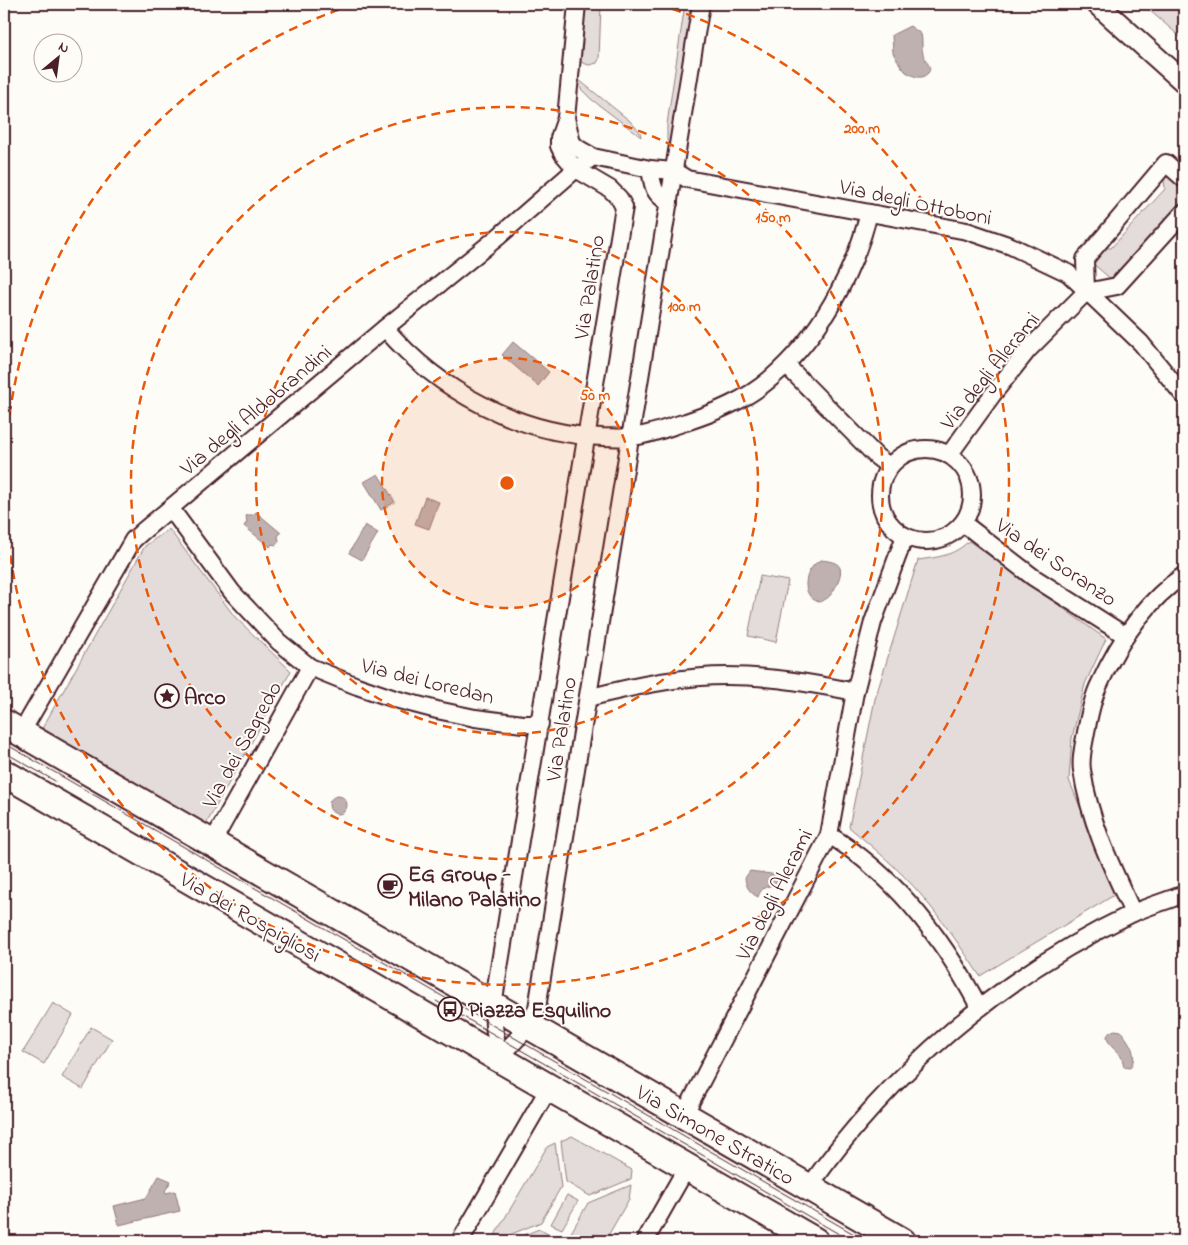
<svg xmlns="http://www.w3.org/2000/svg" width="1188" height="1245" font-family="'Indie Flower',sans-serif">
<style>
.green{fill:#e3dcda;stroke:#967e82}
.water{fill:#c0b1b1;stroke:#91777b}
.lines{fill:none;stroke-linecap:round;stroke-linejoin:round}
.minor-casing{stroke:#4a1f2b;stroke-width:20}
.tertiary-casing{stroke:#4a1f2b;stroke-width:24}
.primary-casing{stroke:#4a1f2b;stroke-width:30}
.minor{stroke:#fdfcf7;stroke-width:16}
.tertiary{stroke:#fdfcf7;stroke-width:20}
.primary{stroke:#fdfcf7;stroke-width:26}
.tram{stroke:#4a1f2b;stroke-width:1}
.ring{fill:none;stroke:#e8590c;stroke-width:2.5;stroke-dasharray:9 6}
.labels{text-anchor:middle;stroke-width:4;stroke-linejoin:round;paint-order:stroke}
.street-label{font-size:22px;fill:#4a1f2b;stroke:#fdfcf7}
.poi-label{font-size:22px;font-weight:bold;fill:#4a1f2b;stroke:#fdfcf7;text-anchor:start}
.centre{fill:#e8590c;stroke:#fdfcf7;stroke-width:2.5}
.ring-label{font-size:15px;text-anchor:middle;font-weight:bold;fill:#e8590c;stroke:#fdfcf7;stroke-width:4;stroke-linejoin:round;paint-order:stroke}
</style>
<rect width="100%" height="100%" fill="#fdfcf7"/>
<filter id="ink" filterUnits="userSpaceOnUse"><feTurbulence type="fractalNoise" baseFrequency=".02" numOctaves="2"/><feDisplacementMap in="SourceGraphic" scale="10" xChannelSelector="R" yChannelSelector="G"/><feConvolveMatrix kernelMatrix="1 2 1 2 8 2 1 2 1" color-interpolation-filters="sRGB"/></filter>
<g filter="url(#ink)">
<g class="green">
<polygon points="586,4 601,4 599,59 597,63 589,65 580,62"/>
<polygon points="685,4 693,4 670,144 667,141 667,124"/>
<polygon points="1142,4 1184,4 1184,40"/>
<polygon points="579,80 630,121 640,132 641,137 591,99 581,89"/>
<polygon points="1168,176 1184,189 1184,202 1128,262 1127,271 1113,281 1091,262 1101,248 1111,248 1165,189 1164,180"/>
<polygon points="169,529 235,617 291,671 204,828 39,734 145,546"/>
<path d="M969,541L1106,639L1085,684L1072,738L1069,780L1116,894L980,976C962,948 943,921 922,896C900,870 874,848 849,827L875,699L918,560C939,557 953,556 969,541Z"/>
<polygon points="760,576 788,581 776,642 748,636"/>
<polygon points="53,1003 73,1015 44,1064 23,1052"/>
<polygon points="91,1027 112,1039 83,1089 62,1077"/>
<polygon points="572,1136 632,1170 631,1179 590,1196 566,1182 561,1141"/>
<polygon points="555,1143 561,1187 541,1222 497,1240 496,1233 547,1147"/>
<polygon points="631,1185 629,1199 605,1241 568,1241 568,1238 588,1203"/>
<polygon points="567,1195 578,1201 562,1229 551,1224"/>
<polygon points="539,1229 560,1241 510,1241"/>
</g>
<g class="water">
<path d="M910,26L921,34C923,41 921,48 923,54C926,64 937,70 922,77H916L906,72L901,66L893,53L892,35Z"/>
<polygon points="513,342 549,372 538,386 502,355"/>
<polygon points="378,474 395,502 381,510 364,482"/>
<polygon points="425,497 439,502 429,529 415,524"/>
<polygon points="256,512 281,533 278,536 279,541 276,545 272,544 270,547 244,526 247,522 246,516 248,515 253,515"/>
<polygon points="365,525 378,533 362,560 349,553"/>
<path d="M821,560C841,562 845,567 836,586C832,594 829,599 819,602C799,596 804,568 821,560Z"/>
<circle cx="338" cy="805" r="9"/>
<path d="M750,871L778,875L776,885C767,886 761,887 758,897C750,893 746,887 745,878Z"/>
<path d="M1115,1030L1121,1031C1129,1042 1139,1055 1130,1068L1124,1067L1122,1058L1108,1041L1107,1036L1110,1032Z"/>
<polygon points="159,1176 171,1181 165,1191 166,1193 175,1191 180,1211 119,1225 114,1206 146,1198"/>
</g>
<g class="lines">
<g class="minor-casing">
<g id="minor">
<polyline points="566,118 572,143 579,149 593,157 650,169 674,171 687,179 967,231 1011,246 1068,273 1141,343 1184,396"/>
<path d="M650,169C653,187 653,193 669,203"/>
<polyline points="1086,292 1085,259 1166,163 1184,179"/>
<path d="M385,328C438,391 519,434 602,437C611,437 622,438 632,437C650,435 669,427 686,422C716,412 746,400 770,379C819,337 853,276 869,213"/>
<polyline points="786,365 877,457 889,466"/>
<circle cx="926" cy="495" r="46"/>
<polyline points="949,455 993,394 1028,350 1086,292 1117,286 1184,212"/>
<polyline points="171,509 232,592 279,642 310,667 357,686 395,699 437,710 475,718 523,724 540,724"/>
<polyline points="963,523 1033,577 1126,636"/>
<path d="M588,698C633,686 680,676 727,676C770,676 812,683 855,692"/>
<polyline points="21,733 133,540 143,531 385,328 498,237 576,169 593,157"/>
<path d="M829,835C895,875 944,940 979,1007"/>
<polyline points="212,843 310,667"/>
<path d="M1133,913C1112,868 1089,820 1082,770C1080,758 1084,744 1086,732C1089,717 1092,699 1099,685C1118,643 1146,601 1184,575"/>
<polyline points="499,1058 494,1026 493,1005 624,207 619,198 610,189 576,169 563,154 559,146 559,138 566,118 577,4"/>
<polyline points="499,1058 529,1026 537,1008 701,4"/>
<polyline points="684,1115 829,835 855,692 873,622 905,536"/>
<path d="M809,1187C890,1072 1003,975 1131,914C1148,906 1167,901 1184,894"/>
<polyline points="460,1241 549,1088"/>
<polyline points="645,1241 687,1167"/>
</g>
</g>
<g class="tertiary-casing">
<polyline id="tertiary" points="1097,4 1184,82"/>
</g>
<g class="primary-casing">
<g id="primary">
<polyline points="4,723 902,1241"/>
<polyline points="4,773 815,1241"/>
</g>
</g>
<use href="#minor" class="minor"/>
<use href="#tertiary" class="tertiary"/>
<use href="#primary" class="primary"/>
<g class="tram">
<polyline points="4,743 866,1241"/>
<polyline points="4,752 55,781"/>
<polyline points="436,1001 851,1241"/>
</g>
</g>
</g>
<circle cx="507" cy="483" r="125" fill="#e8590c" fill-opacity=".12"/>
<g class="ring">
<circle cx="507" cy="483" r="125"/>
<circle cx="507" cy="483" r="251"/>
<circle cx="507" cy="483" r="376"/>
<path d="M658 4A502 502 0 1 1 356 4"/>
</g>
<defs>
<g id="sight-ring" transform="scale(1.25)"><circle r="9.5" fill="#fdfcf7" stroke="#4a1f2b" stroke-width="1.5"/><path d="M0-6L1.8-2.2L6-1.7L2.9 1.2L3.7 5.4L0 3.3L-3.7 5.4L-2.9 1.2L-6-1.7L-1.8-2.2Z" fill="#4a1f2b"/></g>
<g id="cafe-ring" transform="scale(1.25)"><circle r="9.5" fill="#fdfcf7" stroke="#4a1f2b" stroke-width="1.5"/><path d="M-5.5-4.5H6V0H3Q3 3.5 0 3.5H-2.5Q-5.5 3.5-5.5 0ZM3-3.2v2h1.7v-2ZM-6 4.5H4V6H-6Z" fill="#4a1f2b"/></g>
<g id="bus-ring" transform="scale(1.25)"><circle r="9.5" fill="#fdfcf7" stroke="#4a1f2b" stroke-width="1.5"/><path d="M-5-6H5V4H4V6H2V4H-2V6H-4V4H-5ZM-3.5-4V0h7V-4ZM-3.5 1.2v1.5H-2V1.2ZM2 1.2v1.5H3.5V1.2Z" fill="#4a1f2b"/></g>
</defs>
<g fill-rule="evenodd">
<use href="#sight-ring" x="167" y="696"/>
<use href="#cafe-ring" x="390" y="886"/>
<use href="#bus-ring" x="450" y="1009"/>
</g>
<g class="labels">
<g class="street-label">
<text transform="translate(916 201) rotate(12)" y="8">Via degli Ottoboni</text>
<text transform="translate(588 287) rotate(-81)" y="8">Via Palatino</text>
<text transform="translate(989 370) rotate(-51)" y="8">Via degli Alerami</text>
<text transform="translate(255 409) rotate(-40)" y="8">Via degli Aldobrandini</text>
<text transform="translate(1057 561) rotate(34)" y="8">Via dei Soranzo</text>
<text transform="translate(428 680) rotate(14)" y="8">Via dei Loredan</text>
<text transform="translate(560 729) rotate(-81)" y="8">Via Palatino</text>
<text transform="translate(241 744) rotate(-61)" y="8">Via dei Sagredo</text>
<text transform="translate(773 894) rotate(-63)" y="8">Via degli Alerami</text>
<text transform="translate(251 916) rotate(30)" y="8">Via dei Rospigliosi</text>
<text transform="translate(716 1134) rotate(30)" y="8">Via Simone Stratico</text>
</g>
<g class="poi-label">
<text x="184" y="704">Arco</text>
<text x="408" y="881">EG Group -<tspan x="408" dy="25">Milano Palatino</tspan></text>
<text x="468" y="1017">Piazza Esquilino</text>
</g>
</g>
<circle cx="507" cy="483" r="8" class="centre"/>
<g class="ring-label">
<text x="862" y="133">200 m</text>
<text x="773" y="222">150 m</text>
<text x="684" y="311">100 m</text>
<text x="595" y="400">50 m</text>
</g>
<rect width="1188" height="1245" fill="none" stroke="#fdfcf7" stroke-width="20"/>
<rect x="10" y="10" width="1168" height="1225" fill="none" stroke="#4a1f2b" stroke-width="2" filter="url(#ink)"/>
<g transform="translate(58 58) rotate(29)"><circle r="24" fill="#fdfcf7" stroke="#b5a4a5"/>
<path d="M0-4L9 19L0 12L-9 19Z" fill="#4a1f2b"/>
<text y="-8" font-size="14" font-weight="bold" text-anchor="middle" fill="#4a1f2b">N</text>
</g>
</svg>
